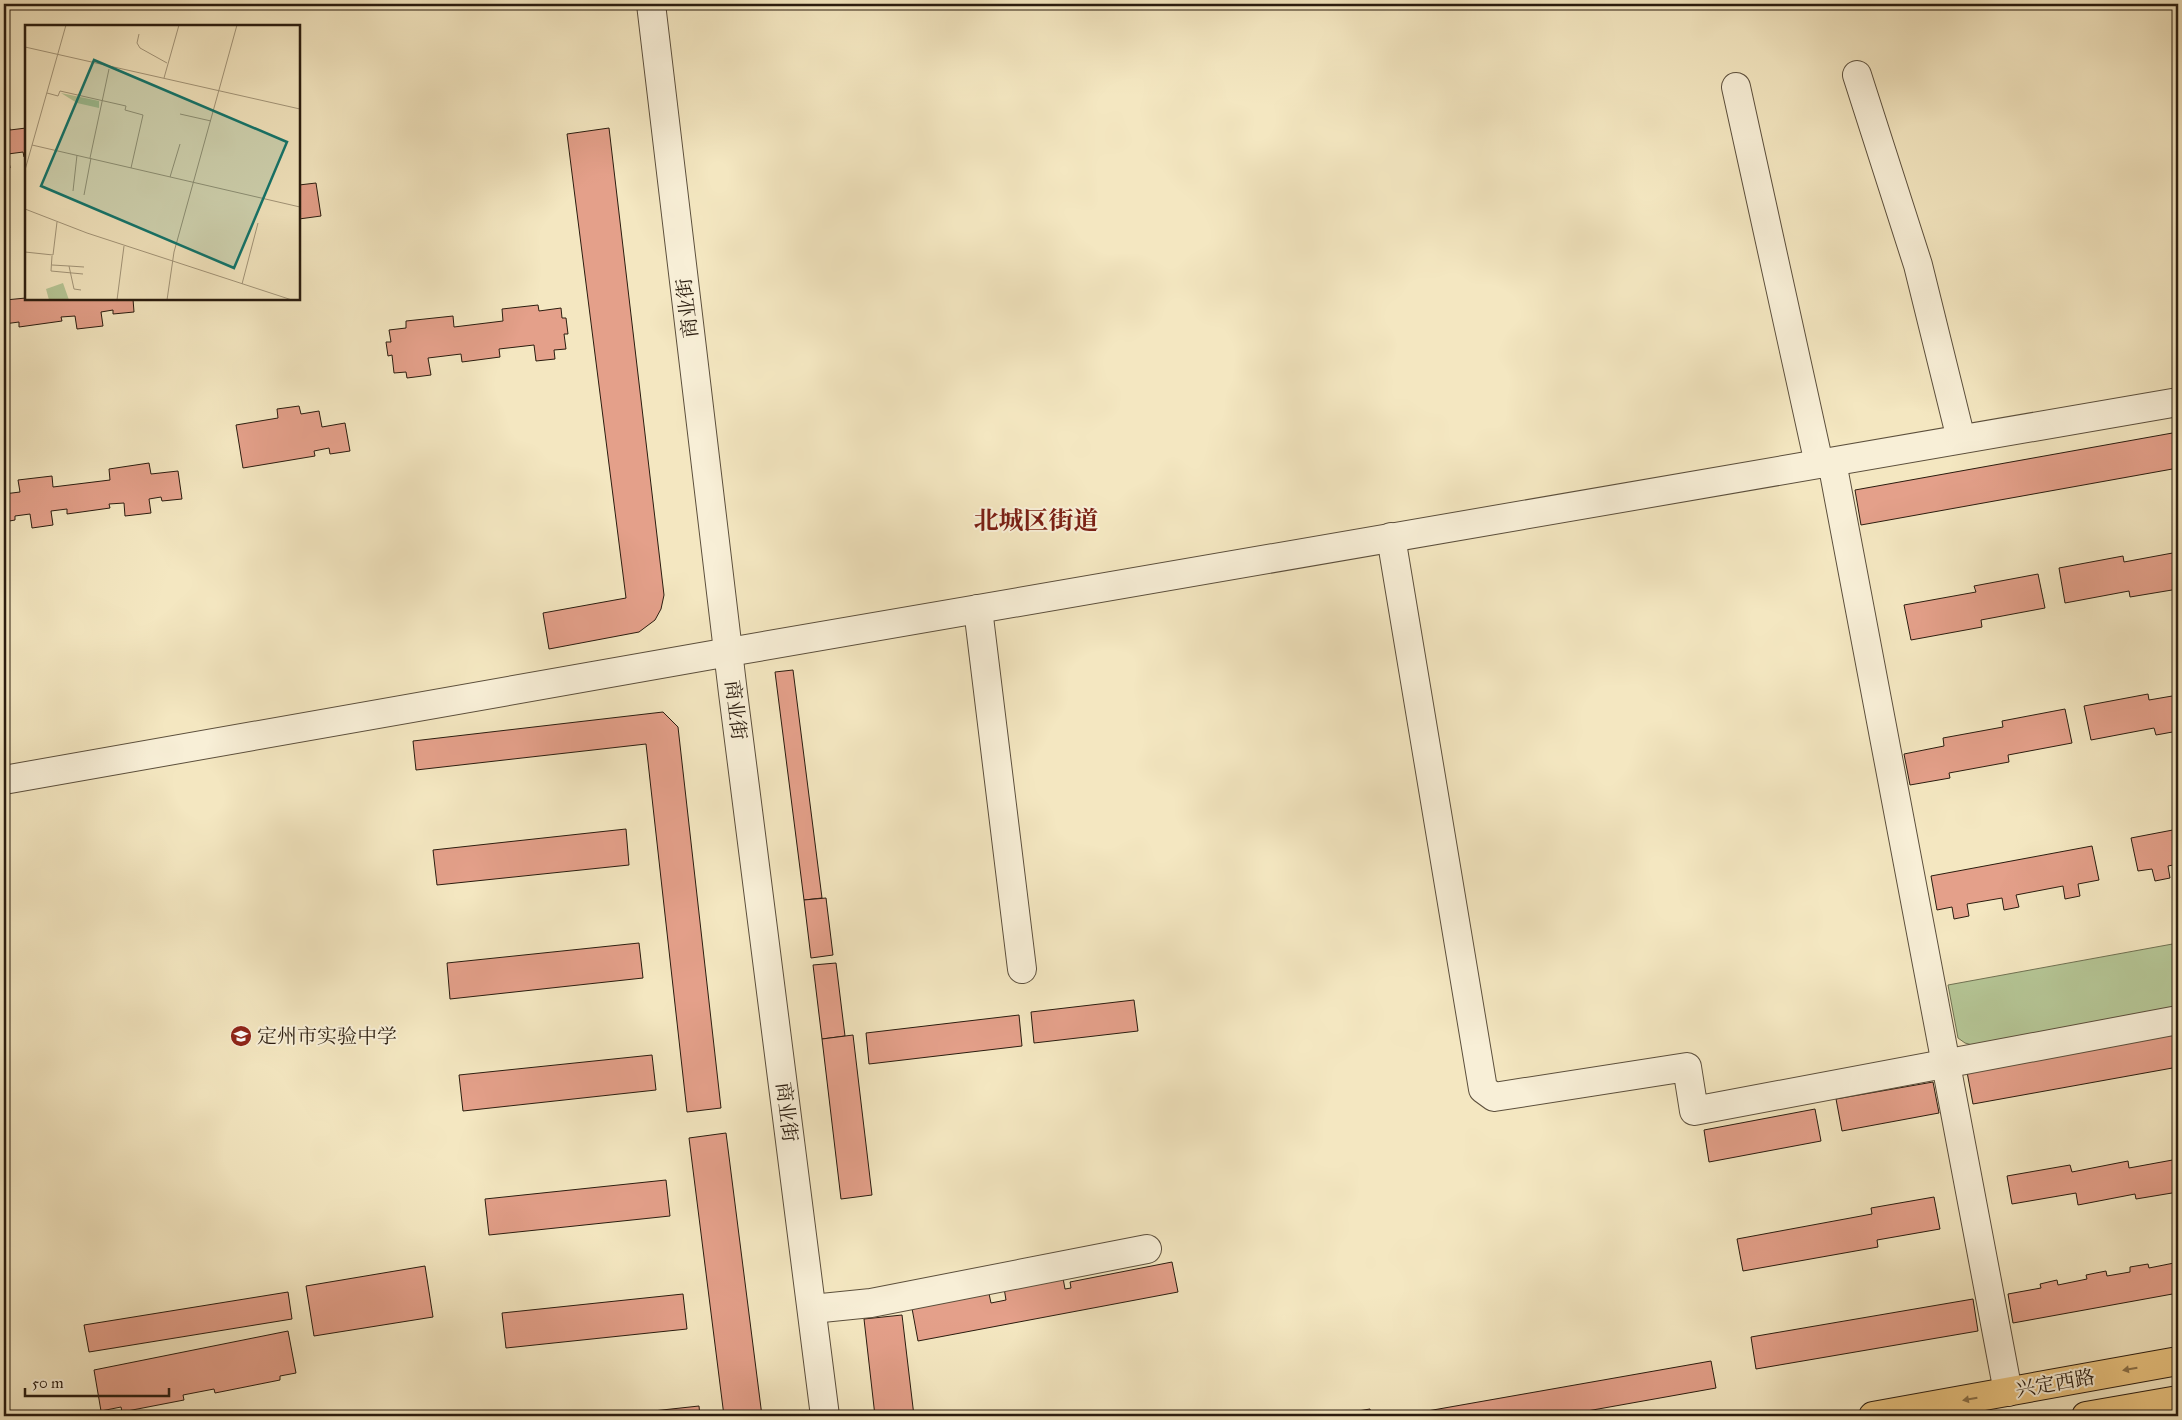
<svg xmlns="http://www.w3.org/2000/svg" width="2182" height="1420" font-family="'IM FELL Great Primer','Noto Serif SC',serif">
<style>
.green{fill:#b6c797;stroke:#707253}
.building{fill:#e4a08a;stroke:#2a1c0f}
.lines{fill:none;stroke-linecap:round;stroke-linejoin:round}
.minor-casing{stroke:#5c4f3c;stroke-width:30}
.major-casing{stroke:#2a1c0f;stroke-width:30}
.minor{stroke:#f8efd7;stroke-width:28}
.major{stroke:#eac480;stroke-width:28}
.oneway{fill:#8a7048}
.labels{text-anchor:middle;stroke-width:4;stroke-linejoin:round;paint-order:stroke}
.street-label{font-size:20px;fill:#2a1c0f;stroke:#f8efd7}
.poi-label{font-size:20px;fill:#2a1c0f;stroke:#f8efd7;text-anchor:start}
.district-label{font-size:25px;font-weight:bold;fill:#7a1f14;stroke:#f8efd7}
.inset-road{fill:none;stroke:#a3967a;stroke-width:1}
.view{fill:#0f766e;fill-opacity:0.15;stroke:#0f766e;stroke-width:2.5}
.inset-edge{fill:none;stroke:#2a1c0f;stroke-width:2.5}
</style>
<rect width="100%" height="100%" fill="#f4e7c1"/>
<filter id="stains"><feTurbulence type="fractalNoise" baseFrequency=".004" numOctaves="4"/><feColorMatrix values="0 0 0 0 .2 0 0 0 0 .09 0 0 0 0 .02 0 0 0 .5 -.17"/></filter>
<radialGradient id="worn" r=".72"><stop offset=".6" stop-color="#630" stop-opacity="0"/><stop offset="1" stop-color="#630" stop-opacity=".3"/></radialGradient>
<polygon class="green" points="2178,943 2178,1007 1976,1046 1965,1043 1958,1038 1948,985"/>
<g class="building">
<polygon points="4,4 64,4 4,9"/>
<polygon points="4,119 8,119 10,130 26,128 26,156 24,157 23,152 8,154 10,168 4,168"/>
<polygon points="609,128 664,595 661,609 655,620 639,632 549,649 543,613 626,598 567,134"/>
<polygon points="316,183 321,216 299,219 299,185"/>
<polygon points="4,289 5,300 26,298 133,299 134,312 113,314 113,310 101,312 103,326 77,329 75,316 61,317 62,321 19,327 19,322 4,324"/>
<polygon points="538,305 539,311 561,308 562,318 566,318 568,334 564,334 566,349 554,350 555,359 536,361 534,345 499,349 500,357 462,362 461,354 428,358 431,375 407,378 406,372 394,373 392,355 388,356 386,342 391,342 389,330 406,328 406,321 453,316 454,327 503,321 502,309"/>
<polygon points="299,406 301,414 319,411 322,427 345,423 350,451 330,454 329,448 314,451 315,456 243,468 236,425 278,418 277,409"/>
<polygon points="2178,432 2178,468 1861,525 1855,490"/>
<polygon points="149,463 151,474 178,471 182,499 162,501 161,497 149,499 151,513 125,516 124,503 109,504 110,508 67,514 67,509 51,511 53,525 32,528 30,514 15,516 15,520 4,522 4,494 20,492 18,480 52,476 53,487 110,480 109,469"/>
<polygon points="2178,552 2178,589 2130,597 2129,591 2065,603 2059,568 2123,556 2124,562"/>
<polygon points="2038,574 2045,608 1981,620 1982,627 1911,640 1904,605 1976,592 1974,586"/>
<polygon points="793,670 822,898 804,900 775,672"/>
<polygon points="2148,694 2149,700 2178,695 2178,731 2156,735 2154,728 2091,740 2084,706"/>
<polygon points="2065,709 2072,743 2008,755 2009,762 1949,773 1950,778 1910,785 1904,754 1944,746 1943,738 2003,727 2002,721"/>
<polygon points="663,712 678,727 721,1108 687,1112 646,744 416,770 413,741"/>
<polygon points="626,829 629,865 437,885 433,850"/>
<polygon points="2178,829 2178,864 2168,866 2170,878 2155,881 2152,869 2138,871 2131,838"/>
<polygon points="2092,846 2099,880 2078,884 2080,896 2065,899 2063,886 2016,895 2019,907 2004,910 2002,898 1967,904 1969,916 1954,919 1952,907 1937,910 1931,876"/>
<polygon points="826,898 833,955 811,958 804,900"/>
<polygon points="639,943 643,978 450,999 447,963"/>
<polygon points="836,963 845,1036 822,1039 813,965"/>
<polygon points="1134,1000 1138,1031 1034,1043 1031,1012"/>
<polygon points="1019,1015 1022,1046 869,1064 866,1033"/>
<polygon points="2178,1034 2178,1067 1973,1104 1967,1072"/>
<polygon points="853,1035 872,1195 841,1199 822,1039"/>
<polygon points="652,1055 656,1090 463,1111 459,1075"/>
<polygon points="1933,1082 1939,1113 1842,1131 1836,1099"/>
<polygon points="1815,1109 1821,1141 1709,1162 1704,1130"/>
<polygon points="726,1133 762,1416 724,1416 689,1138"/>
<polygon points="2178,1159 2178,1192 2136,1199 2135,1194 2078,1205 2076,1193 2012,1204 2007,1176 2070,1165 2072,1172 2128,1161 2129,1168"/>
<polygon points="666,1180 670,1216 489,1235 485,1199"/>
<polygon points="1934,1197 1940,1229 1877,1240 1878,1247 1743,1271 1737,1239 1872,1214 1871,1208"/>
<polygon points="2178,1258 2178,1293 2013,1323 2008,1294 2041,1288 2040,1284 2057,1280 2058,1285 2087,1279 2086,1275 2106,1271 2107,1276 2130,1272 2130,1267 2148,1264 2149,1268 2174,1263 2174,1259"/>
<polygon points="1172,1262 1178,1292 918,1341 911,1303 988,1289 991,1303 1006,1300 1004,1288 1063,1278 1065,1289 1071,1288 1070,1282"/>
<polygon points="425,1266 433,1317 314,1336 306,1286"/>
<polygon points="288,1292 292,1319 89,1352 84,1325"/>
<polygon points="683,1294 687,1329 506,1348 502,1313"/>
<polygon points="1973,1299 1978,1331 1756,1369 1751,1337"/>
<polygon points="902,1315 914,1416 875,1416 864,1319"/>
<polygon points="288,1331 296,1373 280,1376 280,1380 215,1393 214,1389 183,1395 184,1400 122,1412 121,1407 101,1411 94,1370"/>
<polygon points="1711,1361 1716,1388 1559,1416 1399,1416"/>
<polygon points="699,1406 700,1416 607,1416"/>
<polygon points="1370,1409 1371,1416 1328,1416"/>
</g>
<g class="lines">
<g class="minor-casing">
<g id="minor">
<polyline points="651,4 733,693 825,1416"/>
<polyline points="1857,75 1918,265 1961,439"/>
<polyline points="1736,87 1819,464"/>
<polyline points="1832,462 2008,1392"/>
<polyline points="1391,537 1483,1089 1494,1097 1687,1067 1694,1111 2178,1020"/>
<polyline points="978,609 1022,969"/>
<polyline points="4,780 729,652 2178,402"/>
<polyline points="812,1309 871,1303 1147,1249"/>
</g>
</g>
<g class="major-casing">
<g id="major">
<polyline points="1873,1416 2178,1361"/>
<polyline points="2086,1416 2178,1400"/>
</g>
</g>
<use href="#minor" class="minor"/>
<use href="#major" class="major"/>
</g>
<defs><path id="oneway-solid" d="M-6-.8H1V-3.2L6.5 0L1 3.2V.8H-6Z" transform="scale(1.25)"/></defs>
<g class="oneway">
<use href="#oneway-solid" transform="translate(2130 1369) rotate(170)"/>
<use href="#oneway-solid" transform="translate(1970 1399) rotate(170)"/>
</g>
<defs>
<g id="school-disc" transform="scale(1.125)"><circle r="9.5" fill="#8f2418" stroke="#f8efd7"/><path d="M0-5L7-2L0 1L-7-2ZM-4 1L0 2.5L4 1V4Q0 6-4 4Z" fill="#fff"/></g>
</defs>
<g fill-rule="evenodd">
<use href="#school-disc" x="241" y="1036"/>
</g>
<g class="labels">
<g class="street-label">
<text transform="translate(687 308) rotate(-97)" y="7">商业街</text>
<text transform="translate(736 710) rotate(83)" y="7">商业街</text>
<text transform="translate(787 1112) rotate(83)" y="7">商业街</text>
<text transform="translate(2055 1383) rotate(-10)" y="7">兴定西路</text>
</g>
<g class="poi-label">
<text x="257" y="1043">定州市实验中学</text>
</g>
<g class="district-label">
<text x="1036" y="529">北城区街道</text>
</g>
</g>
<g transform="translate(25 25)">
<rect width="275" height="275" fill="#f4e7c1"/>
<path d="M36,68L74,76V83L52,78ZM38,258L44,275H24L21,264Z" fill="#b6c797"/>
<path class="inset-road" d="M114,9L112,18L115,23L142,38M0,22L275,84M139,53L154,0M22,68L33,71L35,66L101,81L100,85L118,90L106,143M155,89L186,96M7,120L275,182M65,133L84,44M0,145L41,0M145,152L155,119M48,166L52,130M59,170L66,133M0,184L62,208L267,275M0,227L28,230L32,197M27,231L26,246L58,249M27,240L44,241L49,264L56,265M44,241L59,242M217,259L233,198M92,275L99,221M142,275L149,227L212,0"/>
<path class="view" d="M69,35L262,117L209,243L16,161Z"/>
<rect width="275" height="275" class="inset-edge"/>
</g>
<rect width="2182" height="1420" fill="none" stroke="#f4e7c1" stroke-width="20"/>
<rect x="5" y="5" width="2172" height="1410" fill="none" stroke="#2a1c0f" stroke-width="2.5"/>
<rect x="10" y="10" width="2162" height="1400" fill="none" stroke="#2a1c0f"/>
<path d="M25 1388v8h144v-8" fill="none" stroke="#2a1c0f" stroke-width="2.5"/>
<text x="32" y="1388" font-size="15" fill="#2a1c0f" stroke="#f8efd7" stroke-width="4" paint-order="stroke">50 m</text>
<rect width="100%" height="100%" filter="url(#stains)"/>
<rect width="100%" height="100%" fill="url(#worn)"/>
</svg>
